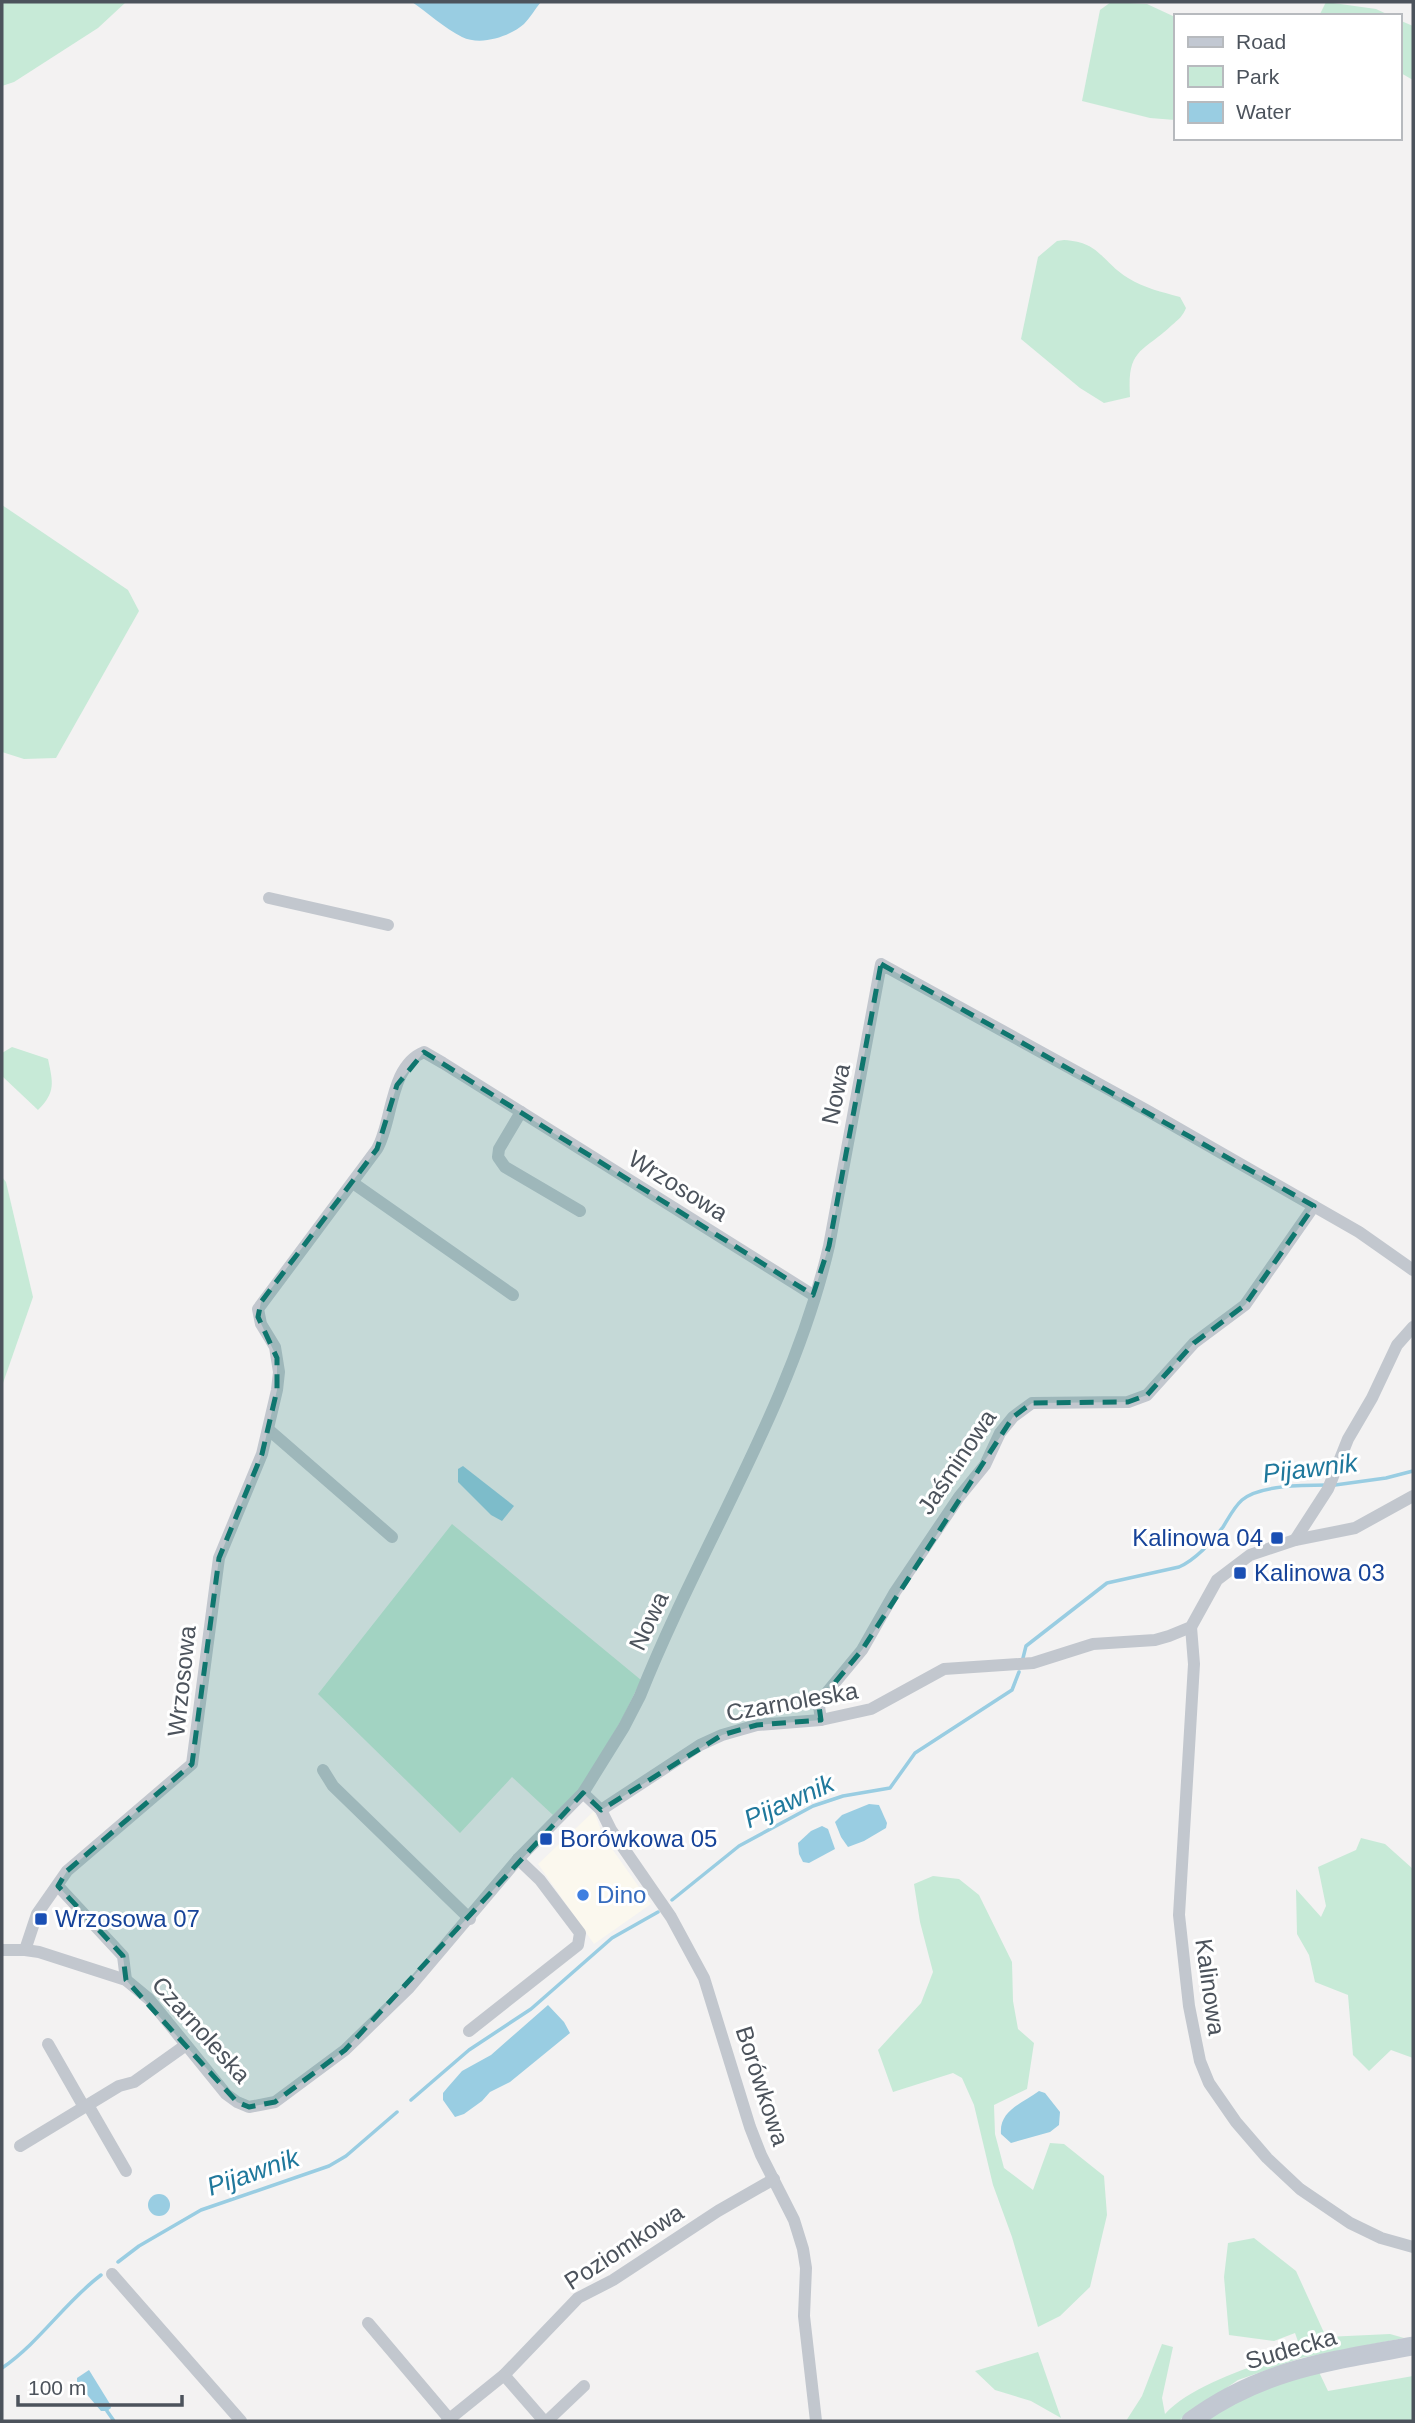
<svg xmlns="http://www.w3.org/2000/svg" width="1415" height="2423" font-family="Arial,sans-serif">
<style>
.commercial{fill:#fbf8ee}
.green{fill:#c7ead7}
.water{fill:#99cde2}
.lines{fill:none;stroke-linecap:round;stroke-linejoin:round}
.stream{stroke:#99cde2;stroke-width:3.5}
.street{stroke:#c2c7ce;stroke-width:12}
.secondary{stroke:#c2c8d2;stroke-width:19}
.marked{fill:#0f766e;fill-opacity:0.2;stroke:#0f766e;stroke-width:5;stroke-dasharray:14 9;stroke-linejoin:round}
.transit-dot{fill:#1a4fb4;stroke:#fff;stroke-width:2.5}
.shop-dot{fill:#3f7fe0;stroke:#fff;stroke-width:2.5}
.labels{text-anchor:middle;stroke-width:6;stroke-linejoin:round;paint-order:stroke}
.street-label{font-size:24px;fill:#4c535c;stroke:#fff}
.transit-label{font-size:24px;fill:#164399;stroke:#fff;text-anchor:start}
.shop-label{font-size:24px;fill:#366cbe;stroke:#fff;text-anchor:start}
.water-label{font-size:26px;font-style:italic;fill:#1f789c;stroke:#fff}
</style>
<rect width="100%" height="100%" fill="#f3f2f2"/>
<polygon class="commercial" points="594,1811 603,1836 651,1904 594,1944 538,1864"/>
<g class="green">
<polygon points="2,2 126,2 98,28 14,82 2,86"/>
<polygon points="1111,2 1147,4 1175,17 1175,120 1150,118 1082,101 1100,10"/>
<polygon points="1326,2 1376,9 1391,16 1319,16"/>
<polygon points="1399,20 1413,26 1413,80 1399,72"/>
<path d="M1064,240C1100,242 1101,261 1128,278C1144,288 1162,292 1180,297L1186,308C1183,316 1178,320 1172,325C1141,354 1127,348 1130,397L1104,403L1080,388L1021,339L1038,257L1057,241Z"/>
<polygon points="2,505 128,590 139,611 56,758 24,759 2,752"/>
<path d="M12,1047L48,1059C53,1083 56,1092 38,1110L2,1076V1053Z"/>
<polygon points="2,1177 6,1182 33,1297 2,1386"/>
<polygon points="452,1524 641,1680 622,1719 581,1788 553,1815 512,1777 460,1833 318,1694"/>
<polygon points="1361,1838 1385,1844 1413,1869 1413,2058 1391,2050 1369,2071 1353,2055 1348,1995 1315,1982 1309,1955 1297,1934 1296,1889 1321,1917 1326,1906 1318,1867 1356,1850"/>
<polygon points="933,1876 959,1879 979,1895 1012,1962 1013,2001 1018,2029 1034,2043 1027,2089 994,2105 995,2134 1004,2168 1033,2190 1050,2143 1064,2144 1104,2176 1107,2215 1090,2287 1060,2316 1038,2327 1012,2237 993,2185 974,2105 962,2078 953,2073 893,2092 878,2050 921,2003 933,1972 920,1922 914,1884"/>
<path d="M1254,2238L1296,2271L1326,2337L1390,2334L1404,2338L1301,2358L1238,2380L1178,2421H1126L1142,2396L1162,2344L1173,2347L1162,2398L1165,2414C1193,2383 1261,2363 1301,2350L1295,2333L1274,2341L1229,2335L1224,2277L1228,2243Z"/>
<polygon points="1038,2352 1061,2418 1031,2401 995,2390 975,2371"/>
<polygon points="1318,2370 1328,2391 1413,2376 1413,2421 1197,2421 1213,2409"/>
</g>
<g class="water">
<path d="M412,2H541C535,9 530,18 524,24C509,37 481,46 462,37C444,28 428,13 412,2Z"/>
<polygon points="463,1466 514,1506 502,1521 491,1515 458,1482 458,1469"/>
<polygon points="869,1804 879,1805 887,1823 886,1828 864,1841 848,1847 841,1837 835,1822 842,1815"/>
<polygon points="822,1826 828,1829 835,1849 809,1863 803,1862 799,1854 798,1843 811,1831"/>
<polygon points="548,2005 564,2022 570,2033 510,2082 490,2092 482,2101 464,2114 455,2117 443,2100 443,2093 448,2087 462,2071 491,2055"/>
<path d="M1039,2091L1045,2093L1060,2112L1059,2125L1050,2132L1011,2143L1001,2134C999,2111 1021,2104 1039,2091Z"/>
<circle cx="159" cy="2205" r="11"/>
<polygon points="89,2370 110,2404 111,2408 107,2411 101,2411 77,2383 77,2378"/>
</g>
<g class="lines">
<g class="stream">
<polyline points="1335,1485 1386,1478 1413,1471"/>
<path d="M1023,1658L1026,1646L1107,1583L1179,1567C1195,1560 1212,1542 1223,1527C1228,1519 1234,1507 1242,1500C1259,1485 1305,1485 1327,1485"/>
<polyline points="672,1900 739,1846 813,1806 843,1796 890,1788 915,1753 1012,1690 1019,1672"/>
<polyline points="411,2100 469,2050 531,2009 612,1938 658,1912"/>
<polyline points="118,2262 139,2246 201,2210 329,2166 346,2156 397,2112"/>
<path d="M2,2368C40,2342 65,2302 101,2275"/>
<polyline points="107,2411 114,2421"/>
</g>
<g class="street">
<polyline points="269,898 388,925"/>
<polyline points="521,1112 499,1149 498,1157 505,1167 580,1211"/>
<polyline points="353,1183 513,1295"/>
<polyline points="269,1430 392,1537"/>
<polyline points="1295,1540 1328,1489 1348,1439 1372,1398 1397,1345 1413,1327"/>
<polyline points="1191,1627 1194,1664 1179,1915 1189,2006 1200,2061 1209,2083 1236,2122 1267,2158 1300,2189 1350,2223 1381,2238 1413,2247"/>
<polyline points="821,1720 819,1706 828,1691 862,1650 895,1592 959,1497 985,1465 1000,1433 1013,1417 1032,1403 1128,1402 1147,1395 1194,1343 1245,1305 1314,1206"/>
<polyline points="323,1770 333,1786 470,1919"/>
<polyline points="583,1793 601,1810 611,1830 671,1917 704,1978 750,2127 761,2155 794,2220 803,2249 806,2268 804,2316 816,2421"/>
<polyline points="601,1810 700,1745 722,1735 757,1725 821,1720 871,1709 944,1669 1033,1663 1093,1644 1155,1640 1169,1636 1191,1627 1217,1580 1250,1555 1295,1540 1355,1528 1413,1496"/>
<polyline points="58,1886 123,1956 126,1980"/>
<path d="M2,1950H25L39,1952L126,1980L149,1999L226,2094L237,2102L249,2107L275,2102L345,2050L409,1988L518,1859L583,1793L624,1727L640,1696C700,1545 792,1405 829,1246L881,964L1148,1111L1359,1232L1413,1270"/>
<path d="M25,1950L37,1914L67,1871L192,1764L219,1558L262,1454L277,1390L279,1372L275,1347L261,1324L258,1309L377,1149C393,1122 389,1066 424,1052L443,1063L813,1295"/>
<polyline points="469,2031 578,1945 580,1933 540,1880 518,1859"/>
<polyline points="48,2044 84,2107"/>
<polyline points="88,2105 126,2171"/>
<polyline points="20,2146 119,2086 134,2082 186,2045"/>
<polyline points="112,2274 241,2421"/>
<polyline points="368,2323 451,2421"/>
<polyline points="504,2375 544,2421"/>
<polyline points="447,2421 504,2375 578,2298 613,2280 718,2211 774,2179"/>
<polyline points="547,2421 584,2386"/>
</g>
<path class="secondary" d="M1191,2421C1261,2369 1331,2361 1413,2346"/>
</g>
<path class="marked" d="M881,964L1314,1206L1245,1305L1194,1343L1147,1395L1128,1402L1032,1403L1013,1417L862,1650L828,1691L819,1706L821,1720L757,1725L722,1735L601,1810L583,1793L345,2050L275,2102L249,2107L237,2102L126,1980L123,1956L58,1886L67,1871L192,1764L219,1558L262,1454L277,1390V1358L258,1317L261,1302L377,1149L397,1085L424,1052L813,1295L829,1246Z"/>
<g class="transit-dot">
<rect x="1270" y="1531" width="14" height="14" rx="3.5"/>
<rect x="1233" y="1566" width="14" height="14" rx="3.5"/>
<rect x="539" y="1832" width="14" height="14" rx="3.5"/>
<rect x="34" y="1912" width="14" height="14" rx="3.5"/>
</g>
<circle class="shop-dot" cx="583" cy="1895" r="7"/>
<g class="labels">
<g class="street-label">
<text transform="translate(836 1094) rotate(-78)" y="8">Nowa</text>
<text transform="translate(678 1186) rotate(32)" y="8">Wrzosowa</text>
<text transform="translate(957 1462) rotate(-56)" y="8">Jaśminowa</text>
<text transform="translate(649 1621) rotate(-65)" y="8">Nowa</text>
<text transform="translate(182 1681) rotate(-84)" y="8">Wrzosowa</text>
<text transform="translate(792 1702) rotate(-10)" y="8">Czarnoleska</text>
<text transform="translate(1210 1987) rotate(82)" y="8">Kalinowa</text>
<text transform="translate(201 2030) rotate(48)" y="8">Czarnoleska</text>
<text transform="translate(762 2086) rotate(72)" y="8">Borówkowa</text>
<text transform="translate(624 2247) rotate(-33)" y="8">Poziomkowa</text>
<text transform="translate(1291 2349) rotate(-16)" y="8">Sudecka</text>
</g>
<g class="transit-label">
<text x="1263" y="1546" text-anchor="end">Kalinowa 04</text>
<text x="1254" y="1581">Kalinowa 03</text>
<text x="560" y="1847">Borówkowa 05</text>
<text x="55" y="1927">Wrzosowa 07</text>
</g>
<g class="shop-label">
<text x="597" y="1903">Dino</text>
</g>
<g class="water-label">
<text transform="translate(1310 1468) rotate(-7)" y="9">Pijawnik</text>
<text transform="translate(789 1801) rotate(-24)" y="9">Pijawnik</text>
<text transform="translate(253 2172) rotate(-19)" y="9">Pijawnik</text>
</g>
</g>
<rect width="1415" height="2423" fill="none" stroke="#4c535c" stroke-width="7"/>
<rect x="1174" y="14" width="228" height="126" fill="#ffffff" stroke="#b7babe" stroke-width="2"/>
<rect x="1188" y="37" width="35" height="10" fill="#c2c8d2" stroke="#b7babe" stroke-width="2"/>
<text x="1236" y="49" font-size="21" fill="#4c535c">Road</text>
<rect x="1188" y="66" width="35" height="21" fill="#c7ead7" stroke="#b7babe" stroke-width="2"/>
<text x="1236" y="84" font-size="21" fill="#4c535c">Park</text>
<rect x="1188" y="102" width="35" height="21" fill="#99cde2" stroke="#b7babe" stroke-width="2"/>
<text x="1236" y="119" font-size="21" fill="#4c535c">Water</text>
<path d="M18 2395v10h164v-10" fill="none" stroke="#4c535c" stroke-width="3.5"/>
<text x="28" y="2395" font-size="21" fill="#4c535c" stroke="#ffffff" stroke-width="5" paint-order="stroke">100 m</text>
</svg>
